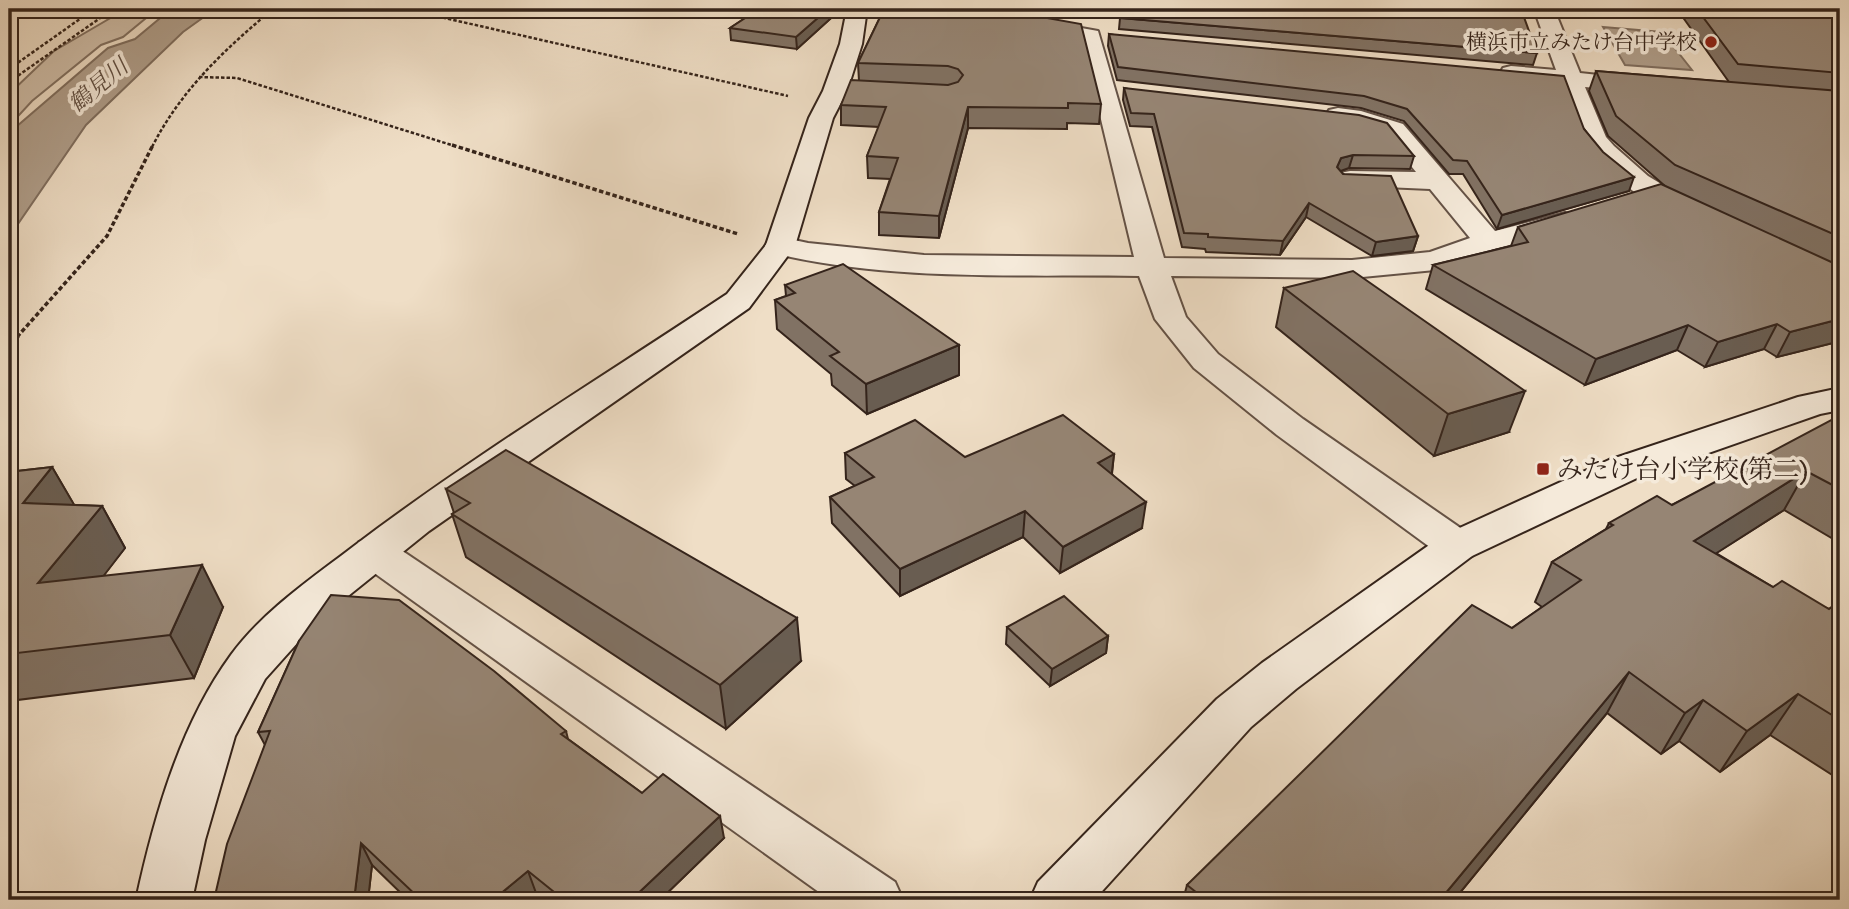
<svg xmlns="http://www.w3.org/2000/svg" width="1849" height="909" font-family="'IM FELL DW Pica','Noto Serif JP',serif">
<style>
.green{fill:#cfbea9;stroke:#827162;stroke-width:2}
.water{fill:#b09f8c;stroke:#7f6e5f;stroke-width:2}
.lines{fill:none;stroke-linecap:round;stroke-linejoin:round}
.street-casing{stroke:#645246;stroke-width:4}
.secondary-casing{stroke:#35241b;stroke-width:4}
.path-far2{stroke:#35241b;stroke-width:2.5;stroke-dasharray:3.5 2;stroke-linecap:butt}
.path-far1{stroke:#35241b;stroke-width:3.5;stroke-dasharray:4.5 2.5;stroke-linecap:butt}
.path{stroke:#35241b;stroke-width:4.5;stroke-dasharray:5 3.5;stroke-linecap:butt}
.street{fill:#f5eada;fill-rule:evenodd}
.secondary{fill:#f5eada;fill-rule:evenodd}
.wall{fill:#817264;stroke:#35241b;stroke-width:2}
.shaded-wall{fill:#695d51;stroke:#35241b;stroke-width:2}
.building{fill:#968574;stroke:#35241b;stroke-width:2}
.poi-dot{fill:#8f2418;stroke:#f5eada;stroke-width:2.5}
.labels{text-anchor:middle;stroke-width:7;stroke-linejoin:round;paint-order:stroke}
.far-poi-label{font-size:21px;fill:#35241b;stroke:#f5eada;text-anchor:end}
.far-water-label{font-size:23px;font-style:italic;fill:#604f43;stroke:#f5eada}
.poi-label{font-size:26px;fill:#35241b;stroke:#f5eada;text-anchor:start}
</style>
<rect width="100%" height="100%" fill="#efdec6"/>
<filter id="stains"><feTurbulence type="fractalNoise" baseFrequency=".00286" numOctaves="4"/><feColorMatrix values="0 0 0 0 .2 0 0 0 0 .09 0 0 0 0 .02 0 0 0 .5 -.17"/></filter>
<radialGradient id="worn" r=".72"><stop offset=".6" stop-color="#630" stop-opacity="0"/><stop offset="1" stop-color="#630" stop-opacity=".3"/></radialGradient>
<polygon class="green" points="126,9 157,9 123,37 101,45 32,101 9,126 9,94 54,51"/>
<g class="water">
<polygon points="171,9 215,9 183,32 86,125 9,237 9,136 16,127 108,48 135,39"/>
<polygon points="1603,27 1662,32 1692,70 1625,65"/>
</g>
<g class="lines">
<g class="street-casing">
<g id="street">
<path d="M931,9H975L1098,31L1164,258L1352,260L1430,252L1470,238L1430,189L1340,185L1336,179L1340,173L1350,171L1416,172L1385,134L1357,125L1329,120L1326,115L1329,110L1338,108L1361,111L1403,124L1495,231L1565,213L1575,216L1579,222L1575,228L1494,249L1435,270L1352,278L1171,276L1186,317L1218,354L1303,419L1472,536L1478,546L1472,556L1457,560L1442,556L1277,435L1194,368L1155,319L1139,276C1017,274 889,282 769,252L765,246L769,240L780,237L808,243L924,255L1134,257L1082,40L941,15L934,13Z"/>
<path d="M1534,9H1554L1580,73L1654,81L1658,86L1654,91L1646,93L1585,87L1606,137L1614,146L1648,176L1701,208L1705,214L1701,220C1700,220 1692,222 1690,222C1666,222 1594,163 1582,141C1573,125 1568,103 1561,85L1503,78L1500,73L1503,68L1511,66L1556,70Z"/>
<polygon points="374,538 389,542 895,882 903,900 830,900 359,562 353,552 359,542"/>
</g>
</g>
<g class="secondary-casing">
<g id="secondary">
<path d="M847,9H867L862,44L847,91L833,118L795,246L749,308L429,531L317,621L265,679L235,736L205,840L192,900H136C154,817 180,725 231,655C263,611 311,579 354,546C473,456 602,377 727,294L766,245L809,118L823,91L840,44Z"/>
<polygon points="1840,388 1840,410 1820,414 1637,478 1472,556 1296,689 1251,727 1094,900 1030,900 1038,882 1217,699 1262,663 1442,536 1609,460 1798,397"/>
</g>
</g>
<g class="path-far2">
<polyline points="405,9 788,96"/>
<polyline points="9,69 94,9"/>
<polyline points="199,77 237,78 458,147"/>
<polyline points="9,82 113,9"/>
<path d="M152,147C181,90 225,49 273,9"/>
</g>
<g class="path-far1">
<polyline points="452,145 738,234"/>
<polyline points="17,337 107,236 153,145"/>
</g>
<polyline class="path" points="9,346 18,336"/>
<use href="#street" class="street"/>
<use href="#secondary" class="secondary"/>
</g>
<g class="wall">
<polygon points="752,9 841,9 797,49 731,40 730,28 757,10"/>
<polygon points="884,9 981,9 981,10 1009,12 1008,15 1101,104 1099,124 1067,123 1067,129 968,128 939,238 879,235 879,212 890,179 868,178 867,156 879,127 841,125 841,105 859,81 858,63"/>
<polygon points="1677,9 1840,9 1840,346 1833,343 1777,357 1764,349 1705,367 1677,350 1585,385 1426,289 1433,265 1511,246 1518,227 1665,186 1608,136 1589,91 1596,71 1729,82"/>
<polygon points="1120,18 1537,53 1533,65 1119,29"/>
<polygon points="1109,34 1584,129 1629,191 1497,229 1463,174 1449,174 1404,121 1361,108 1117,80 1108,46"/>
<polygon points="1124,88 1414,156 1410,169 1349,168 1340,171 1418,236 1413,251 1372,256 1306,217 1280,255 1206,252 1205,249 1182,247 1152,127 1130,126 1123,100"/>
<polygon points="785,285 959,345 959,375 867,414 832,385 831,374 777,329 775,300 786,296"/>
<polygon points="1284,288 1509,432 1434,456 1276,327"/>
<polygon points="1840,420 1840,543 1784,510 1716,553 1773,587 1829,609 1840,601 1840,780 1770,735 1720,772 1679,741 1661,754 1607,713 1454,900 1183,900 1187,885 1512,628 1542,607 1535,602 1552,562 1606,529 1609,523 1672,505"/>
<polygon points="845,453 965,457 1114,454 1112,474 1142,528 1060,573 1023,537 900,596 832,523 830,497 855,486 846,479"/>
<polygon points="52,467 74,505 102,506 125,548 103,576 223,607 194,678 9,701 9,472"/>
<polygon points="446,489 801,661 726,729 466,557 452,514 454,513"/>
<polygon points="1007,627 1108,636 1106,653 1050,686 1006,644"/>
<polygon points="299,641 566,731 568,739 642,793 724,838 660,900 545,900 536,893 528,900 408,900 372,865 368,900 214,900 265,745 258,732"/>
</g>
<g class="shaded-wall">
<polygon points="828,9 841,9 797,49 796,37"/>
<polygon points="968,107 968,128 939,238 939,216"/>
<polygon points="1353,155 1349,168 1338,172 1337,167 1341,158"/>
<polygon points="1634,177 1629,191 1497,229 1502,215"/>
<polygon points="1309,203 1306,217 1280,255 1283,241"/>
<polygon points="1418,236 1413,251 1372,256 1376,242"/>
<polygon points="1840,319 1840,329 1833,343 1777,357 1790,332"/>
<polygon points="1777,324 1764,349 1705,367 1718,342"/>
<polygon points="1688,325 1677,350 1585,385 1596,359"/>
<polygon points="959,345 959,375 867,414 866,384"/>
<polygon points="1525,391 1509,432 1434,456 1448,414"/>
<polygon points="1114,454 1111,480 1098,463"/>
<polygon points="52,467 76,508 23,503"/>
<polygon points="1806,471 1784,510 1673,581 1694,541"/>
<polygon points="1146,502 1142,528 1060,573 1063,547"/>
<polygon points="102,506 125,548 65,626 38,583"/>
<polygon points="1025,511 1023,537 900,596 900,569"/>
<polygon points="202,565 223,607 194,678 170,635"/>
<polygon points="797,618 801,661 726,729 720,685"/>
<polygon points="1108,636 1106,653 1050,686 1052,669"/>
<polygon points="1629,672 1607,713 1454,900 1440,900"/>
<polygon points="1798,694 1770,735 1720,772 1747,731"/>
<polygon points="1703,700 1679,741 1661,754 1685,713"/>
<polygon points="720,816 724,838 660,900 631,900"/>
<polygon points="361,843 372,865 368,900 354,900"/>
<polygon points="9,851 17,861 9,877"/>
<polygon points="528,871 536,893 528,900 493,900"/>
</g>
<g class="building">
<polygon points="759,9 828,9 796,37 730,28"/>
<polygon points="884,9 980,9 980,10 1009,12 1008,15 1036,16 1081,24 1101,104 1068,103 1068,108 968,107 939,216 879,212 898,158 867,156 886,107 841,105 851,80 948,85 958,82 963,75 958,69 948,66 858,63"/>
<polygon points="1126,9 1521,9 1537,53 1120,18"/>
<polygon points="1697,9 1840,9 1840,73 1738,64"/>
<polygon points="1109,34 1564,76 1584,129 1603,152 1634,177 1502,215 1467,161 1453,160 1407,109 1364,96 1118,67"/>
<polygon points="1596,71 1840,91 1840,237 1675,165 1616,116"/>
<polygon points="1124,88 1359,115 1387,123 1414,156 1353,155 1341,158 1337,167 1343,174 1391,176 1418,236 1376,242 1309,203 1283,241 1208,237 1208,234 1184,233 1154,114 1131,113"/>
<polygon points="1661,184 1840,266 1840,319 1790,332 1777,324 1718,342 1688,325 1596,359 1433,265 1528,242 1518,227"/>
<polygon points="843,264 959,345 866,384 830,356 839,352 775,300 795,293 785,285"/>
<polygon points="1353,271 1525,391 1448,414 1284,288"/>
<polygon points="1063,415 1114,454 1098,463 1146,502 1063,547 1025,511 900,569 830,497 874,477 845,453 915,420 965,457"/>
<polygon points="1835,418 1840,420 1840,489 1806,471 1694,541 1773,587 1782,581 1829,609 1840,601 1840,720 1798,694 1747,731 1703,700 1685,713 1629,672 1440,900 1206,900 1187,885 1472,605 1512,628 1581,580 1552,562 1613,525 1609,523 1657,496 1672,505"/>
<polygon points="506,450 797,618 720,685 452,514 470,503 446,489"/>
<polygon points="52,467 23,503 102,506 38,583 202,565 170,635 9,654 9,472"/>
<polygon points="331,595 399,600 494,671 566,731 561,734 642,793 663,774 720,816 631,900 564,900 528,871 493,900 421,900 361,843 354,900 238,900 238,897 223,900 214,900 227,844 270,731 258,732 299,641"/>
<polygon points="1064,596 1108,636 1052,669 1007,627"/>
</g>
<g class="poi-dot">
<circle cx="1711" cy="42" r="7"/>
<rect x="1536" y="462" width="14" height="14" rx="3.5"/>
</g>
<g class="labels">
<g class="far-poi-label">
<text x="1697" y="49">横浜市立みたけ台中学校</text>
</g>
<g class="far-water-label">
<text transform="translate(98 85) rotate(-40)" y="8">鶴見川</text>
</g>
<g class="poi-label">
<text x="1557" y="478">みたけ台小学校(第二)</text>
</g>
</g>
<rect width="1849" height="909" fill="none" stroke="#efdec6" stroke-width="35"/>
<rect x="10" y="10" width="1828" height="888" fill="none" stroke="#35241b" stroke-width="3.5"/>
<rect x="18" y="18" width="1814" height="874" fill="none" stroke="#35241b" stroke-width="2"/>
<rect width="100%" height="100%" filter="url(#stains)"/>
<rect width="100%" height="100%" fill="url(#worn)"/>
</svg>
